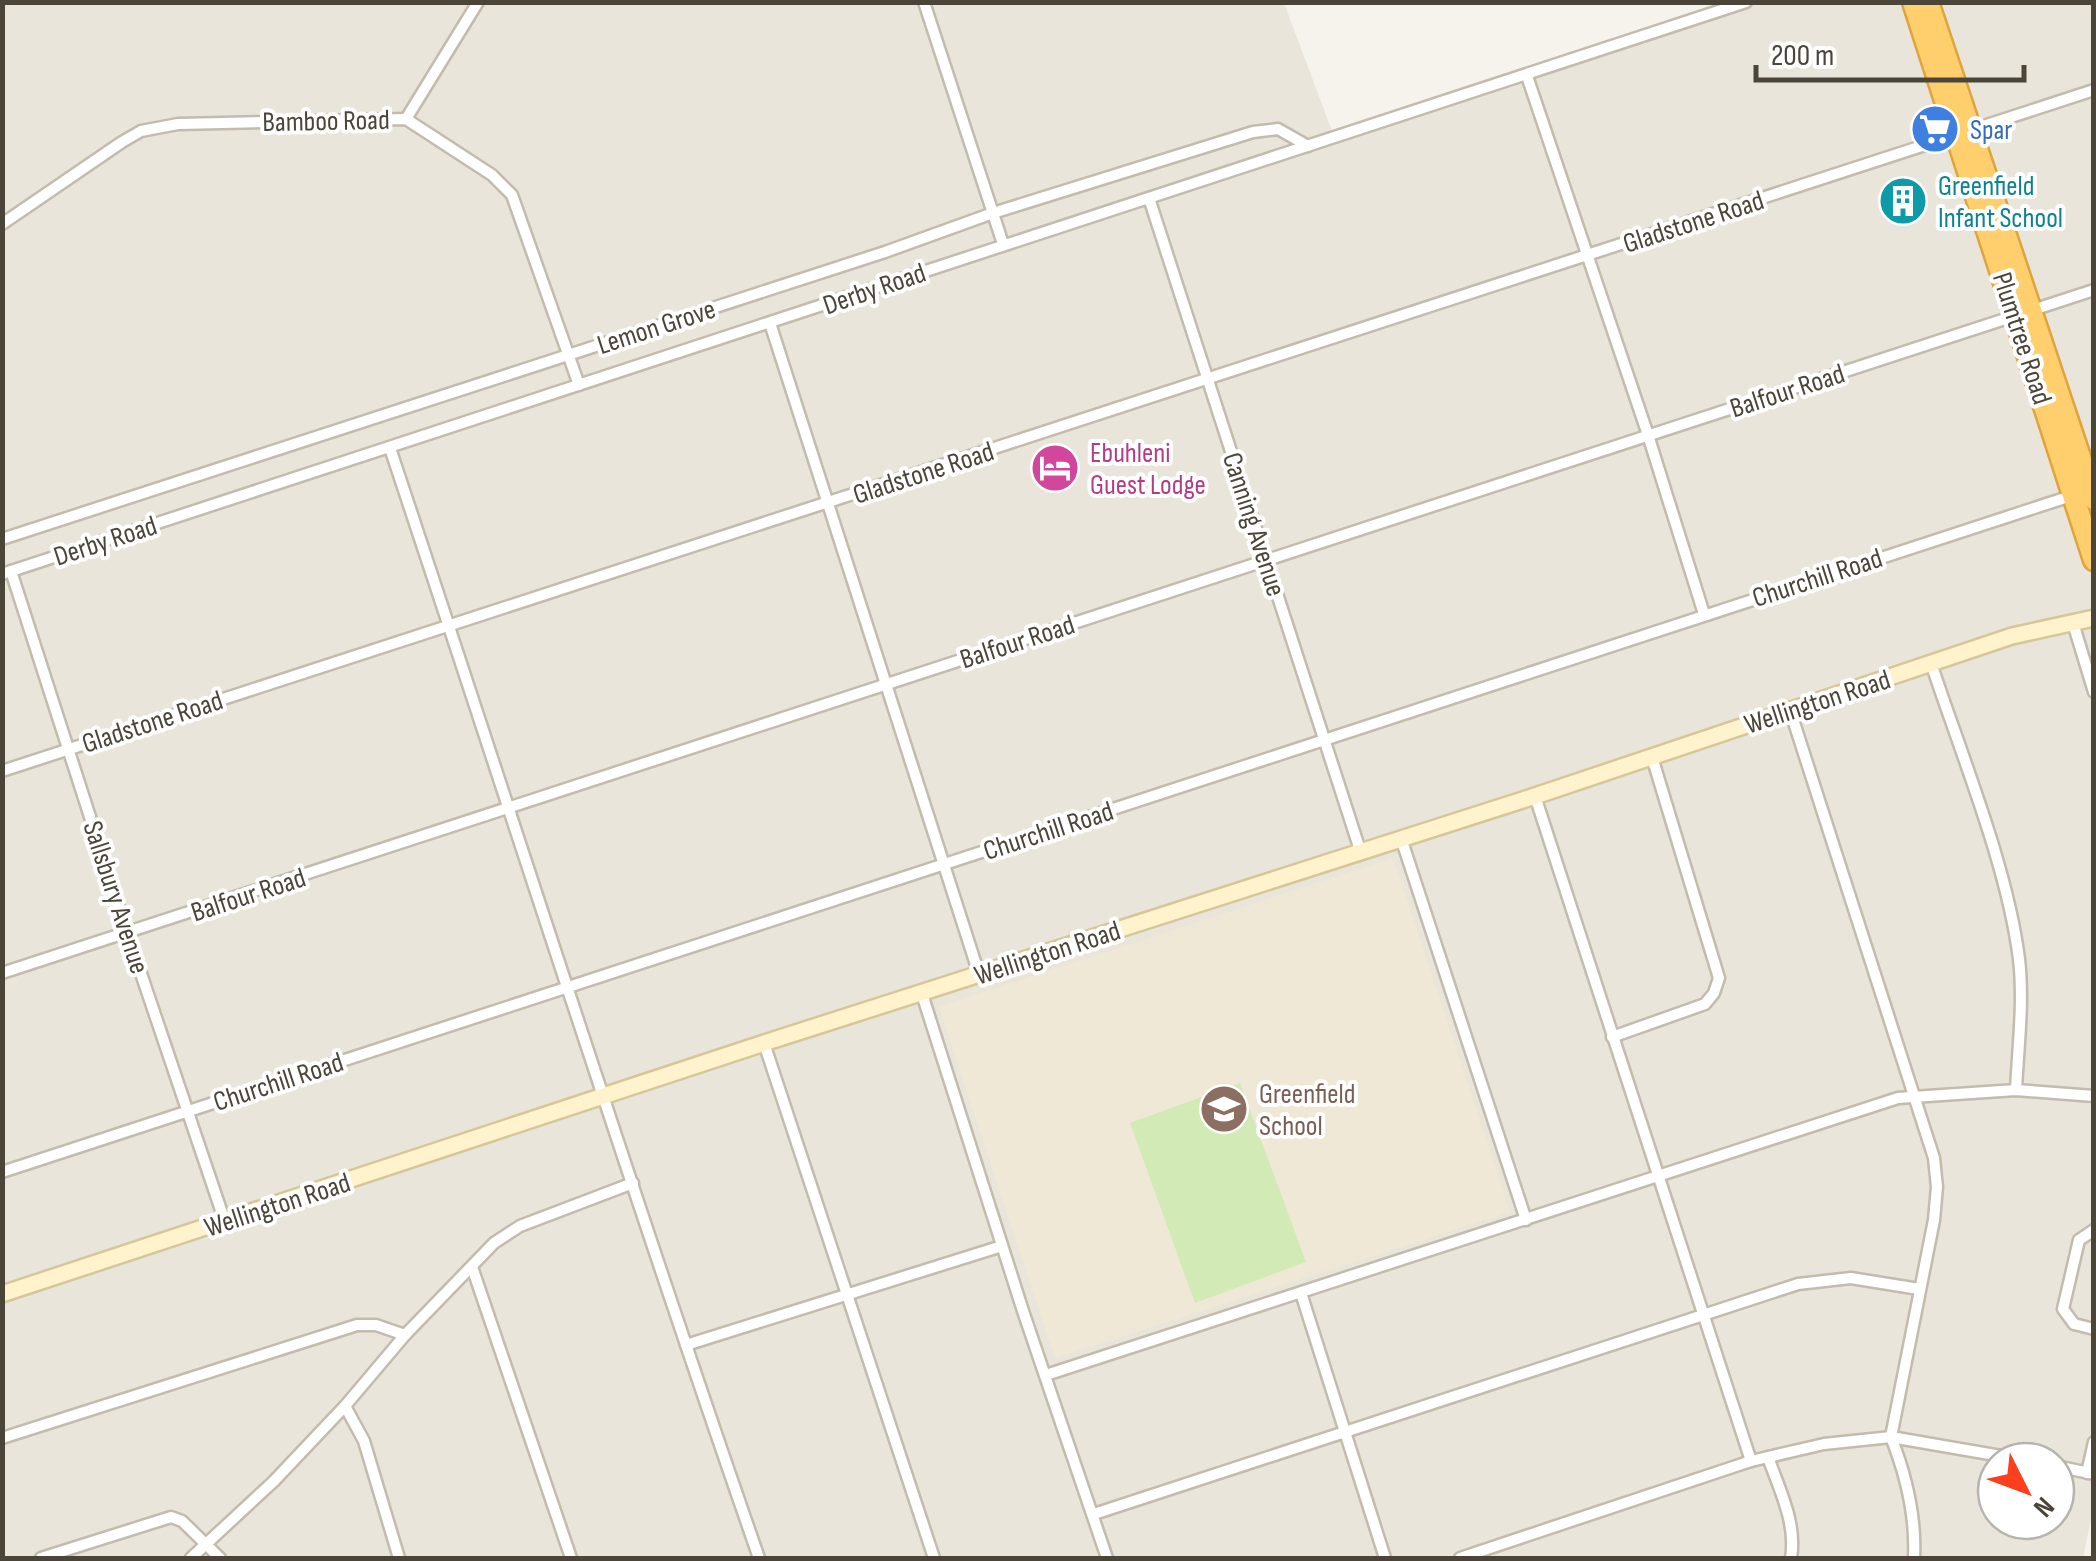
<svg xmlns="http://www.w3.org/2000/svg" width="2096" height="1561" font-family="'Sofia Sans Condensed',sans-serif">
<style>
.residential{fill:#eae5da;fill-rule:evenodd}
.education{fill:#efe8d6}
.green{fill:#d2eab5}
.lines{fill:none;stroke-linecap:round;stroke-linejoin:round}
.street-casing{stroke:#c2bbae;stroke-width:15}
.secondary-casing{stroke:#d6c79b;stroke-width:20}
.highway-casing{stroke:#e0a43c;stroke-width:25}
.street{stroke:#fff;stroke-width:10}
.secondary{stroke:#fff3cd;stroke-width:15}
.highway{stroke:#ffcf6e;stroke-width:20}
.labels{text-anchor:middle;stroke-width:8;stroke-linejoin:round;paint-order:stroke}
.street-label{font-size:28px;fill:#4b4439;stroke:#fff}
.shop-label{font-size:28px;fill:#366cbe;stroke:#fff;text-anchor:start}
.culture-label{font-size:28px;fill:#0d838f;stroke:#fff;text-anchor:start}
.hotel-label{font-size:28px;fill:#b23c85;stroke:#fff;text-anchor:start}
.education-label{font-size:28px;fill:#785e54;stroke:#fff;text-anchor:start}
</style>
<rect width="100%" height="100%" fill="#f6f3ec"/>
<path class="residential" d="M3,3H1284L1335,139L1754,3H2093L2094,1504L2083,1558H3ZM1996,1461H2056V1521H1996Z"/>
<polygon class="education" points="1393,858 1510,1212 1055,1358 939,1007"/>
<polygon class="green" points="1240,1083 1306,1262 1195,1303 1130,1123"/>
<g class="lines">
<g class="street-casing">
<g id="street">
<polyline points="924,2 1003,244"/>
<polyline points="1527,76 1648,435 1704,614"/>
<polyline points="406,119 478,2"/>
<polyline points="1149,198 1360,850"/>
<polyline points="2,224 122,142 141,131 178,124 406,119 492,175 512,195 579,385"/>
<polyline points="770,323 979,974"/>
<path d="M390,448C513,818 631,1190 759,1558"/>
<polyline points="2,539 885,252 993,213 1253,132 1278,129 1308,146"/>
<polyline points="11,571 127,932 225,1222"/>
<polyline points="2,574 1746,2"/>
<polyline points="2073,623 2094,692"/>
<path d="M1931,663C1961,754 2007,865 2019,959C2024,1002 2018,1047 2016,1090"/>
<path d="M1790,710L1934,1158L1937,1187L1934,1220L1891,1437C1906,1475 1916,1518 1914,1558"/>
<polyline points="2,771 2094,90"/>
<polyline points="1535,796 1751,1461"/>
<polyline points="1401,838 1526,1220"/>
<polyline points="2,973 2094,290"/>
<polyline points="922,994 1023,1311 1107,1558"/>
<polyline points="1612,1037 1705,1004 1714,993 1719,978 1652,757"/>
<polyline points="764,1043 934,1558"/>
<polyline points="2,1172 2074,495"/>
<polyline points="2094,1230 2079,1240 2063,1309 2074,1324 2094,1329"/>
<polyline points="472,1267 571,1558"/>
<polyline points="1301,1293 1385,1558"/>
<polyline points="686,1345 1002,1246"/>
<polyline points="1046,1375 1898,1098 2016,1090 2094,1096"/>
<polyline points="345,1406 364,1441 399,1558"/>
<polyline points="2,1438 357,1325 376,1325 405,1335"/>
<path d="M1768,1457C1779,1489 1797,1523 1791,1558"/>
<polyline points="2056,1466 2094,1474"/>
<polyline points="2087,1473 2094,1442"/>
<polyline points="1094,1514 1798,1284 1851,1278 1919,1289"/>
<polyline points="41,1558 171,1517 182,1521 220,1558"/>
<polyline points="191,1558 274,1481 345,1406 405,1335 494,1243 520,1226 633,1183"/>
<polyline points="1460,1558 1751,1461 1824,1444 1891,1437 2030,1461"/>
</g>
</g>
<g class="secondary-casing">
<polyline id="secondary" points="2,1294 764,1043 1535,796 2012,636 2094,618"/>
</g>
<g class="highway-casing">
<g id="highway">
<polyline points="1913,2 2094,560"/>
<polyline points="1928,2 2094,499"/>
</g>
</g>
<use href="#street" class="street"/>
<use href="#secondary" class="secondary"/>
<use href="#highway" class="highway"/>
</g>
<defs>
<g id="supermarket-disc" transform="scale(2.5)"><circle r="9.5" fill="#3f7fe0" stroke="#fff"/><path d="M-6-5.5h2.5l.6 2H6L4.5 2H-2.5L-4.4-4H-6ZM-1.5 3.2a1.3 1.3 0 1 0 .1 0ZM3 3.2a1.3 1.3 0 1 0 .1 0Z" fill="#fff"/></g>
<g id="building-disc" transform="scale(2.5)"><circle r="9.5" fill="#0f9aa8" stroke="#fff"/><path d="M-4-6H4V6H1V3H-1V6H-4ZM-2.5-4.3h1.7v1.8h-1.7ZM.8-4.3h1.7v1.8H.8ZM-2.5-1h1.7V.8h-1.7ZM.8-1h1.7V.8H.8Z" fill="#fff"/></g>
<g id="hotel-disc" transform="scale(2.5)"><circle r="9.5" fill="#d1479c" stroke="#fff"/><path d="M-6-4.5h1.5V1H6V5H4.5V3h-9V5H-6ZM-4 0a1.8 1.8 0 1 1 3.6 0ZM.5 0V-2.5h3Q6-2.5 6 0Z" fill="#fff"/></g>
<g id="school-disc" transform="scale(2.5)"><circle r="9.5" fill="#8d6e63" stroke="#fff"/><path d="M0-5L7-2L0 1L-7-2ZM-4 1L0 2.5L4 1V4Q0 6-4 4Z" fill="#fff"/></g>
</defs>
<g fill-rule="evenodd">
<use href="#supermarket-disc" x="1935" y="129"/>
<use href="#building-disc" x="1903" y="201"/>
<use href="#hotel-disc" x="1055" y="468"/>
<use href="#school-disc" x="1224" y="1109"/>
</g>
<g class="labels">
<g class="street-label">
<text transform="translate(326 120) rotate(-1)" y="10">Bamboo Road</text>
<text transform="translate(1693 221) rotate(-18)" y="10">Gladstone Road</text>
<text transform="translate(874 288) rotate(-19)" y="10">Derby Road</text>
<text transform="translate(656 326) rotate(-18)" y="10">Lemon Grove</text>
<text transform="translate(2023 338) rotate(72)" y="10">Plumtree Road</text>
<text transform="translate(1787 390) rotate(-18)" y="10">Balfour Road</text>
<text transform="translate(923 472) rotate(-18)" y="10">Gladstone Road</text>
<text transform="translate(1255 524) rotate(72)" y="10">Canning Avenue</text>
<text transform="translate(105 540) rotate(-18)" y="10">Derby Road</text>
<text transform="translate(1817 577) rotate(-18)" y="10">Churchill Road</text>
<text transform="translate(1017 641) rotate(-18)" y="10">Balfour Road</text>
<text transform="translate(1817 701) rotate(-18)" y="10">Wellington Road</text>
<text transform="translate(152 721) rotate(-18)" y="10">Gladstone Road</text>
<text transform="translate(1048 830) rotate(-18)" y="10">Churchill Road</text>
<text transform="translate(248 894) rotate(-18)" y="10">Balfour Road</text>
<text transform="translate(117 897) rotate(72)" y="10">Sallsbury Avenue</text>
<text transform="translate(1047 952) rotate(-18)" y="10">Wellington Road</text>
<text transform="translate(278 1081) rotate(-18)" y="10">Churchill Road</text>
<text transform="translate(277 1204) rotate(-18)" y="10">Wellington Road</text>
</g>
<g class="shop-label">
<text x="1970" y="139">Spar</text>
</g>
<g class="culture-label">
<text x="1938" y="195">Greenfield<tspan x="1938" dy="32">Infant School</tspan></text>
</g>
<g class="hotel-label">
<text x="1090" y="462">Ebuhleni<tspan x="1090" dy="32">Guest Lodge</tspan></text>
</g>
<g class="education-label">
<text x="1259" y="1103">Greenfield<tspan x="1259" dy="32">School</tspan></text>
</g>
</g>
<rect width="2096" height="1561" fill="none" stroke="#4b4439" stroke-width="10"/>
<g transform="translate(2026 1491) rotate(132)"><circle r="48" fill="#ffffff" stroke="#b7b4b0" stroke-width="2.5"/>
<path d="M0-8L18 38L0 25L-18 38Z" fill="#fc3f1d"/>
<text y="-15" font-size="28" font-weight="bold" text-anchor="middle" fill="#4b4439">N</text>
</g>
<path d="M1756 65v15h268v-15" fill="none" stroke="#4b4439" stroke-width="5"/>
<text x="1771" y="65" font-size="30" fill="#4b4439" stroke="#ffffff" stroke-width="8" paint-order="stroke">200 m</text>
</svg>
